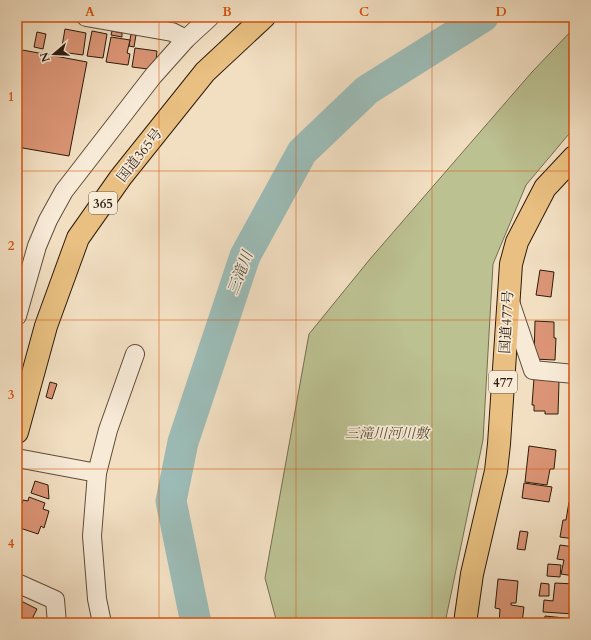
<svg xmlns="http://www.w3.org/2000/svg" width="591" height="640" font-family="Cardo,'Noto Serif JP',serif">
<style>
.green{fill:#bcc192;stroke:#746e50}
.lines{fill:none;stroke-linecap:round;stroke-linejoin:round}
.river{stroke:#9cbcb7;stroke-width:31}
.building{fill:#db9576;stroke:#2c1c0d}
.street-casing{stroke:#5e4d3a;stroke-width:20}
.highway-casing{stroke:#2c1c0d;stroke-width:24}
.street{stroke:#f7ead7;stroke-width:18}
.highway{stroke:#e9c081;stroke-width:22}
.grid{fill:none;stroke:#d5530c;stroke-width:1;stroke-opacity:0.55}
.labels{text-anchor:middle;stroke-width:3.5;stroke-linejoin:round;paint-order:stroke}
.shield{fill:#f7ead7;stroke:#695a4a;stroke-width:1}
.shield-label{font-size:13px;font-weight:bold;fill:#2c1c0d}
.street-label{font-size:14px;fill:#2c1c0d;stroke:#f7ead7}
.park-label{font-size:14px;font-style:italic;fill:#574e35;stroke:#f7ead7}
.water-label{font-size:15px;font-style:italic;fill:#4e4c40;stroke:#f7ead7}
.neatline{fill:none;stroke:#d5530c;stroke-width:1.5}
.grid-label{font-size:13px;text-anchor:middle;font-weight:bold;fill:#d5530c}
</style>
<rect width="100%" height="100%" fill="#f2dfc2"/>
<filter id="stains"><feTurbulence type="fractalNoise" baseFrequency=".005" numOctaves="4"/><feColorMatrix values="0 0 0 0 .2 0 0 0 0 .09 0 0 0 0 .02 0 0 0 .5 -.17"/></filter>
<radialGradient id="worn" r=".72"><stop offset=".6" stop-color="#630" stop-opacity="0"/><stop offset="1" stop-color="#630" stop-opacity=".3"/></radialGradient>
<polygon class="green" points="574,28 574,128 526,185 493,264 483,440 445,623 277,623 265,578 309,334 370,259 532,72"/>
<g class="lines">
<polyline class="river" points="196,623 171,501 183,442 245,256 302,152 367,90 483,17"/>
</g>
<g class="building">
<polygon points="139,17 163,17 163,21"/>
<polygon points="65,29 86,33 83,55 61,52"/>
<polygon points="92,31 107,34 103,58 87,56"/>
<polygon points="112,31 122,33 122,37 111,35"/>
<polygon points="37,32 46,34 43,49 34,47"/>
<polygon points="131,34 136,35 134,47 129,46"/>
<polygon points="111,37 130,40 127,53 130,54 128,65 106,62"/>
<polygon points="135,48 157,51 156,61 148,69 132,67"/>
<polygon points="17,49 87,62 69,156 17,147"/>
<polygon points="540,270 554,272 551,297 536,295"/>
<polygon points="535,321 554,322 554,338 556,338 555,360 534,359"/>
<polygon points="534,378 559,381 558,414 545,414 545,411 534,411 534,405 532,405"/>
<polygon points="50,382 57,384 52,399 46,397"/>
<polygon points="529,446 556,450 554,469 550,469 547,485 525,482"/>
<polygon points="35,481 48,485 49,499 31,493"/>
<polygon points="524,483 552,487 549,502 522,498"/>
<polygon points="29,497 45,503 43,509 49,511 44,528 41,526 38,534 17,527 17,520 23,500 28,501"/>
<polygon points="569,502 574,503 574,539 560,537 563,520 566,520"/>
<polygon points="520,531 528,532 525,550 517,549"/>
<polygon points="560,545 574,547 574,576 561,574 564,560 557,559"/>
<polygon points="548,564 561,565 560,577 547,576"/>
<polygon points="498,579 518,581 516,603 511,603 511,605 524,607 522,623 499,623 500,609 495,608"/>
<polygon points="541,583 549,584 549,596 539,596"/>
<polygon points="555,583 574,584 574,614 543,612 544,600 553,601"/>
<polygon points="17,599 37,609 30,623 17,623"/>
<polygon points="545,616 574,619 574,623 544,623"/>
</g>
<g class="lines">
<g class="street-casing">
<g id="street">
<polyline points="86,17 172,32 186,39"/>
<polyline points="510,302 533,370 574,374"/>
<polyline points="17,316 37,246 48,220 64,191 153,76 186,39 210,17"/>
<polyline points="22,459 97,473"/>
<polyline points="17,583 55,600 57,623"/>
<polyline points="102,623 97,599 92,536 97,473 108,430 135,354"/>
</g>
</g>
<g class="highway-casing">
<g id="highway">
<polyline points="17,432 46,326 78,238 121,177 205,72 264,17"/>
<polyline points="465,623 472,574 496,471 499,444 511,264 517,242 545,188 574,157"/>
</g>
</g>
<use href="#street" class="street"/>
<use href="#highway" class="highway"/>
</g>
<path class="grid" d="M159,17V623M296,17V623M432,17V623M17,171H574M17,320H574M17,469H574"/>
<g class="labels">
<g class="shield">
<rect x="89" y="192" width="28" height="22" rx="3"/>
<rect x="489" y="371" width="28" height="22" rx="3"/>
</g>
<g class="shield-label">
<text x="103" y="208">365</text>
<text x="503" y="387">477</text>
</g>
<g class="street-label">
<text transform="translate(139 155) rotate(-52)" y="5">国道365号</text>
<text transform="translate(506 322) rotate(-87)" y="5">国道477号</text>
</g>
<g class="park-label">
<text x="387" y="438">三滝川河川敷</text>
</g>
<g class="water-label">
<text transform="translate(240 273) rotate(-69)" y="5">三滝川</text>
</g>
</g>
<rect width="591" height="640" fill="none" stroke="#f2dfc2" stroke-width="44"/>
<g transform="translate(54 54) rotate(251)" stroke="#f7ead7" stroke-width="3" paint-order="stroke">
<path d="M0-3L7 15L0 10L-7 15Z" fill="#2c1c0d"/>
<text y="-6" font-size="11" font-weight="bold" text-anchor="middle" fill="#2c1c0d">N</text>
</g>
<rect x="22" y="22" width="547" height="596" class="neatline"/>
<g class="grid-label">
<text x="90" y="16">A</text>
<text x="227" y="16">B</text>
<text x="364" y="16">C</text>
<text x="501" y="16">D</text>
<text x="11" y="101">1</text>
<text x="11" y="250">2</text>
<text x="11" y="399">3</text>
<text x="11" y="548">4</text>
</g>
<rect width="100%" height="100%" filter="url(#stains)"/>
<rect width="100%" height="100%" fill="url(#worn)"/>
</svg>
